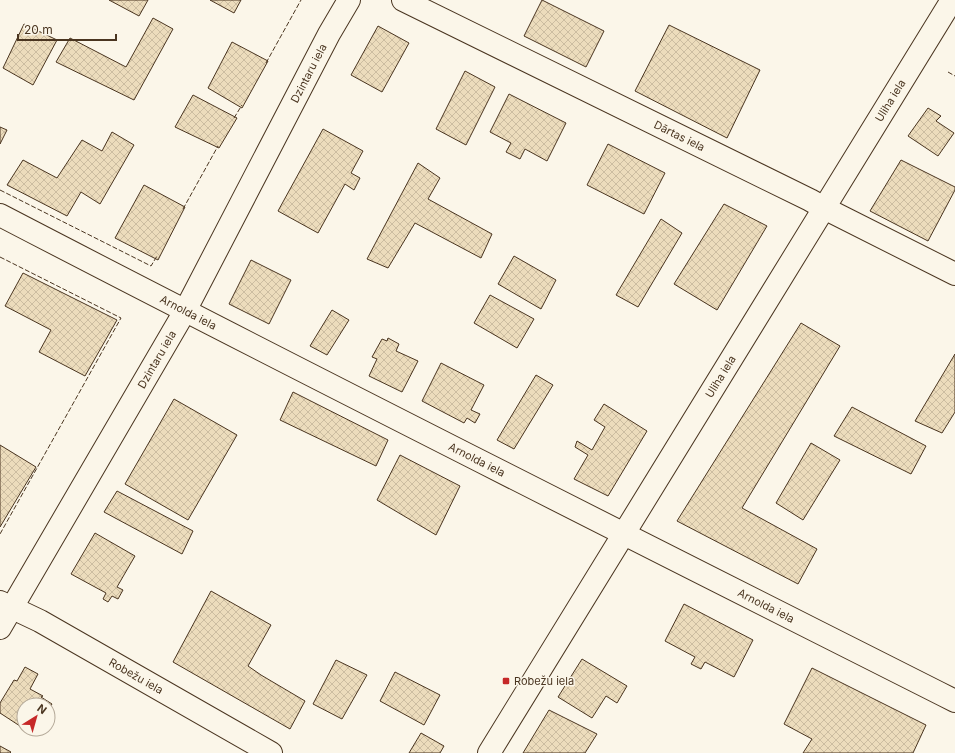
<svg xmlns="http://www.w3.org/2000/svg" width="955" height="753" font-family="Inter,sans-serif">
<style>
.building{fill:url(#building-cross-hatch);stroke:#4a3520}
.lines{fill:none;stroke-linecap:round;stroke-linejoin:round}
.minor-casing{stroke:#4a3520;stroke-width:24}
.major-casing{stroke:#4a3520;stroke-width:24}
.minor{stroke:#fbf6e9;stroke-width:22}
.major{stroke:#fbf6e9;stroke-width:22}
.fence{stroke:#4a3520;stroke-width:1;stroke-dasharray:5 2;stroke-linecap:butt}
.poi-dot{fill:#c62828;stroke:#fbf6e9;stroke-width:1.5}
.labels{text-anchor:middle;stroke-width:3;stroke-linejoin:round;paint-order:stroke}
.street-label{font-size:11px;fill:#4a3520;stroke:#fbf6e9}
.poi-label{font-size:11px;fill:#4a3520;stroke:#fbf6e9;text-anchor:start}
</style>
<defs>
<pattern id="building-cross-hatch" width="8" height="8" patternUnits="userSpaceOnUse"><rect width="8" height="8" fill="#ecdcbc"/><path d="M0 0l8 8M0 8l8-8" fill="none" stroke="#ccbda1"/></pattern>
</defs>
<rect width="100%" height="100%" fill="#fbf6e9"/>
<g class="building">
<polygon points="109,0 148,0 139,16"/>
<polygon points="210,0 241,0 234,13"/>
<polygon points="542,0 604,31 586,67 524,36"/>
<polygon points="153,18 173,29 134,100 56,62 70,38 126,67"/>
<polygon points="24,24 57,40 33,85 3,68"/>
<polygon points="669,25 760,70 727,138 635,91"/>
<polygon points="378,26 409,43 382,92 351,75"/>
<polygon points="232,42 268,61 242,108 208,88"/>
<polygon points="465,71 495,87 466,145 436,129"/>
<polygon points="509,94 566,123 547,161 525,149 520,159 506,152 511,143 490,132"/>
<polygon points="193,95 237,118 219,148 175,127"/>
<polygon points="928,108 941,116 936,121 954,133 938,156 908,136"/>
<polygon points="0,127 7,130 0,144"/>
<polygon points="323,129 363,151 351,173 360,178 354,190 345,184 318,233 278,211"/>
<polygon points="112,132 134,145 100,204 81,192 67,216 7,185 23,160 57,178 82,140 102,151"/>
<polygon points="608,144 665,173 644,214 587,185"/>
<polygon points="901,160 955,187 955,190 928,241 870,211"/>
<polygon points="418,163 440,178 428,199 492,234 481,258 415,223 388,268 367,259"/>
<polygon points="144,185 185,207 158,260 115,238"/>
<polygon points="724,204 767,226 717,310 674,284"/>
<polygon points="661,219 682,233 638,307 616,295"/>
<polygon points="514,256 556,280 541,309 498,284"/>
<polygon points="251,260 291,280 269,324 229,304"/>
<polygon points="23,273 117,320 85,376 39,352 51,330 5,306"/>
<polygon points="490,295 534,319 517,348 474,323"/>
<polygon points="332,310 349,320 327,355 310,346"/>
<polygon points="801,323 840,346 742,508 817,549 798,584 677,521"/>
<polygon points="388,338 399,344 396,351 418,361 402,392 369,376 377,359 372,357 382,339 387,341"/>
<polygon points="955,354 955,412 942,433 915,421"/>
<polygon points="441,363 484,385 471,410 480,414 475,423 467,418 464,423 422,401"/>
<polygon points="536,375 553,385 514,449 497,440"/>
<polygon points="293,392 388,440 376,466 280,420"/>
<polygon points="174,399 237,435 188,520 125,484"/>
<polygon points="604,404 647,431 608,496 574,479 588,455 575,447 577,441 592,450 605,427 594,420"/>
<polygon points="852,407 926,446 911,474 834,436"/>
<polygon points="811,443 840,460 803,520 776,503"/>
<polygon points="0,445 36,467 0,527"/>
<polygon points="400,455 460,486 436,535 377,500"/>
<polygon points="117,491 193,531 182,554 104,512"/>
<polygon points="95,533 135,556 117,587 123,590 118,599 112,596 108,602 103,599 106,593 71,574"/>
<polygon points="211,591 271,625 248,666 261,675 305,701 290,729 173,662"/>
<polygon points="684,604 753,640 734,677 705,662 701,669 691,664 695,657 665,641"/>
<polygon points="582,659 627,686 617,703 606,696 592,718 558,697"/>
<polygon points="336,660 367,675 342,719 313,704"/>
<polygon points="25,667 38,674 30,689 43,696 41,697 52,704 48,710 48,705 24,705 24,729 37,729 33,735 23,728 0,713 0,703 14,680 17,681"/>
<polygon points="812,668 926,725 913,753 803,753 812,739 784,724"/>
<polygon points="395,672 440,695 424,725 380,701"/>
<polygon points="549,710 597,734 585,753 523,753"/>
<polygon points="421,733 444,746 440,753 409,753"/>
<polygon points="0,746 11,752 10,753 0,753"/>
</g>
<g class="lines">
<g class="minor-casing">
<g id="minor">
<path id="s1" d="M403,0L810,200L824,208L955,274"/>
<path id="s2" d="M0,215C317,380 636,540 955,701"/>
<path id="s3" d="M0,602L40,621L271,753"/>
<path id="s4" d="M0,628L185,311L329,34L349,0"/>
</g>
</g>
<g class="major-casing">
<g id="major">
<path id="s5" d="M489,753L952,0"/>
</g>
</g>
<use href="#minor" class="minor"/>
<use href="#major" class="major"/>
<g class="fence">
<polyline points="266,63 301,0"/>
<polyline points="948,72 955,76"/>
<polyline points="234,118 242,105"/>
<polyline points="0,190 151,266 157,256"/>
<polyline points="183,209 218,146"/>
<polyline points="0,257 121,318 0,534"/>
</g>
</g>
<rect class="poi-dot" x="502" y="677" width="8" height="8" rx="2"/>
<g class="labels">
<g class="street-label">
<text dy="4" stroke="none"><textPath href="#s4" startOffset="635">Dzintaru iela</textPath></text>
<text dy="4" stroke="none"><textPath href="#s5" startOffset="766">Uliha iela</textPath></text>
<text dy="4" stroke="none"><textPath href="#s1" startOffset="308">Dārtas iela</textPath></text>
<text dy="4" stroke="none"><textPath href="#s2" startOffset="212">Arnolda iela</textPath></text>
<text dy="4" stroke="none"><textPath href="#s4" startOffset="311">Dzintaru iela</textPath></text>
<text dy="4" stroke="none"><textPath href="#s5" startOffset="442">Uliha iela</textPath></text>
<text dy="4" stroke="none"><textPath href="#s2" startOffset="536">Arnolda iela</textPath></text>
<text dy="4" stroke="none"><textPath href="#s2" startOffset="860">Arnolda iela</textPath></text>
<text dy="4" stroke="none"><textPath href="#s3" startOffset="155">Robežu iela</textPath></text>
</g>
<g class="poi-label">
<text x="514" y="685">Robežu iela</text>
</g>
</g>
<g transform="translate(36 717) rotate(37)"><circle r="19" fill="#fbf6e9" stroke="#b4a999"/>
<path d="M0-3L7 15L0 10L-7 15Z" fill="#c62828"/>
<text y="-6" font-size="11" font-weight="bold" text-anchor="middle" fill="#4a3520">N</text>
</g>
<path d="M18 34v6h98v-6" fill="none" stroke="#4a3520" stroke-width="2"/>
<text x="24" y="34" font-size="12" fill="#4a3520" stroke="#fbf6e9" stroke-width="3" paint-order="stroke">20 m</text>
</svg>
